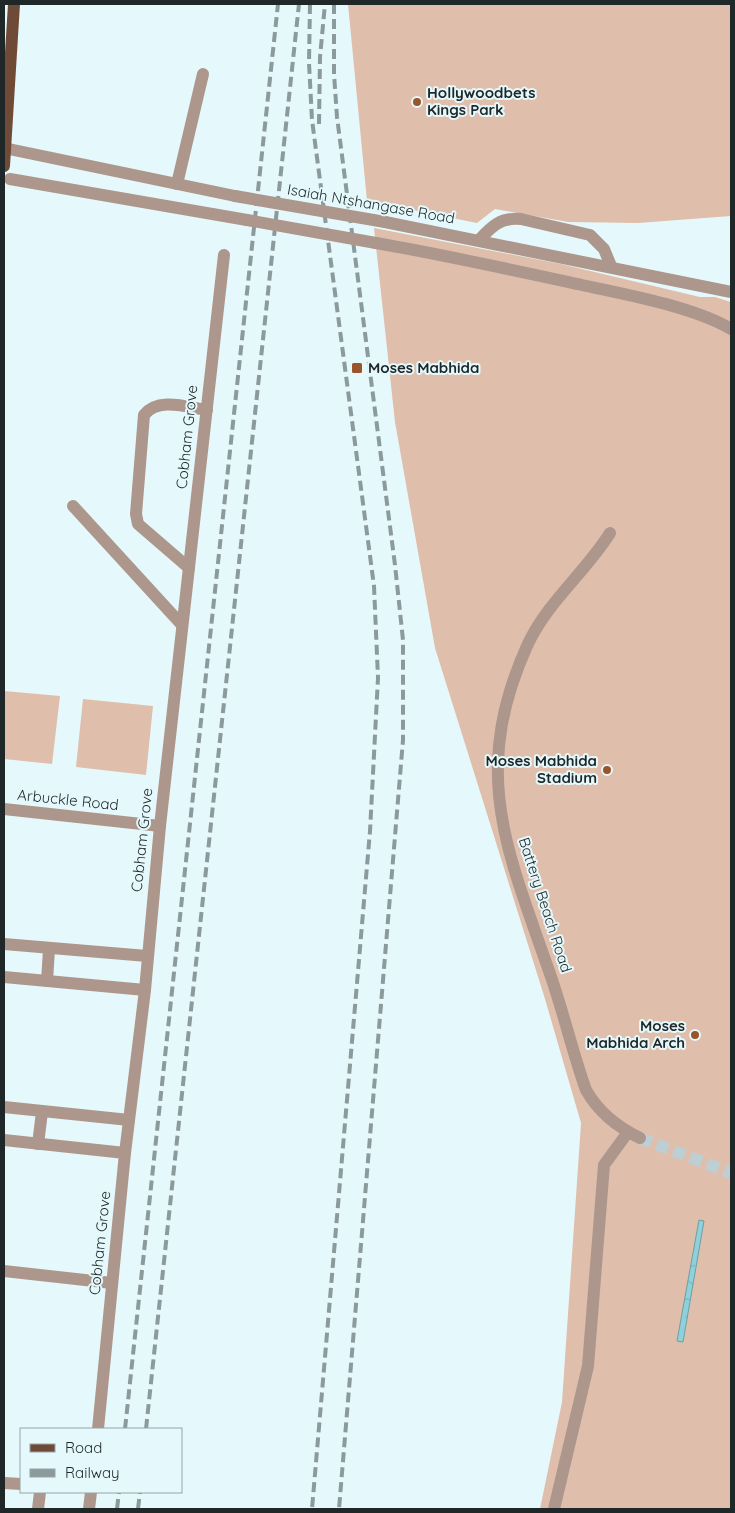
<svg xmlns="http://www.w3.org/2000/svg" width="735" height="1513" font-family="Quicksand,sans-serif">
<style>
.garden{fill:#e0beac}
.water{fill:url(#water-ripples);stroke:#6d9ea5}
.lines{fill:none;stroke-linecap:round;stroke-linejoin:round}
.minor-tunnel{stroke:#bdcfd2;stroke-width:12;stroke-dasharray:12 6;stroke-linecap:butt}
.minor{stroke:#ad978c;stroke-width:12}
.major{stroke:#6f4b37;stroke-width:12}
.rail{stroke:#8c9a9c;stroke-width:4;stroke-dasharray:10 5;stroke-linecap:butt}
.minor-bridge{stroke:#ad978c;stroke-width:12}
.poi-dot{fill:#99542a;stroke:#e5f9fc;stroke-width:2}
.labels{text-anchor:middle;stroke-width:4;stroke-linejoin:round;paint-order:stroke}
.poi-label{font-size:15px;font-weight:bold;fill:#1f2728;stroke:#e5f9fc;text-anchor:start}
.street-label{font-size:15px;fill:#1f2728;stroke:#e5f9fc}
</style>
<defs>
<pattern id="water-ripples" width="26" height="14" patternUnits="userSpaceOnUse" patternTransform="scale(1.25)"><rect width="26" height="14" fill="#8fd1db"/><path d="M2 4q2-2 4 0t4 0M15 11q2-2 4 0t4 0" fill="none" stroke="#7bb3bc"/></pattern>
</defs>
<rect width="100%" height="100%" fill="#e5f9fc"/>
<g class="garden">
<polygon points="348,4 731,4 731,216 638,223 568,222 495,209 477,223 367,201"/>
<polygon points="374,228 561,264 700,297 715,297 731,302 731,1509 540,1509 562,1402 581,1123 545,999 435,648 395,422"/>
<polygon points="4,691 60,696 52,764 4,759"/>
<polygon points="83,699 153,706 146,775 76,767"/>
</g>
<polygon class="water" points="699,1220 704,1221 683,1342 677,1341"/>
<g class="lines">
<polyline class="minor-tunnel" points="640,1138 731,1173"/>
<g class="minor">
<polyline points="4,148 235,196"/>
<polyline points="10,179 247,220"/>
<polyline points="177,184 203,74"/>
<polyline points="385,222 731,292"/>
<path d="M479,240C492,226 501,217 521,219L590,235L604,249L611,266"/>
<path d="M376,243C445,255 513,270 582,285C625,294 694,307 731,329"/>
<polyline points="73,506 182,625"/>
<path d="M610,533C585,573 547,602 527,646C470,773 507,850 549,971C563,1010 572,1051 586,1090C599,1113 617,1127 640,1138"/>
<path d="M189,568L138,524L136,514L144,415C158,397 186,407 207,410"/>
<polyline points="4,809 160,826"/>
<polyline points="4,944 147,956"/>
<polyline points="4,977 145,990"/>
<polyline points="47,981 49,949"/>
<polyline points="4,1107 129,1120"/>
<polyline points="4,1140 125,1153"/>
<polyline points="38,1144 42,1112"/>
<polyline points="4,1271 112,1283"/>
<polyline points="98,1429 125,1153 145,990 160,826 224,255"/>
<polyline points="4,1483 21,1484"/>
<polyline points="38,1509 40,1492"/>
<polyline points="89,1509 91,1492"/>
<polyline points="554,1509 588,1366 604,1165 628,1132"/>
</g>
<polyline class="major" points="4,166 14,4"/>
<g class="rail">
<polyline points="310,4 309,63 312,120 374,586 378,678 370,831 312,1509"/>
<polyline points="334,4 334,74 337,117 395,565 403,640 403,740 339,1509"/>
<polyline points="319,124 320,57 325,4"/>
<polyline points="125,1429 278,4"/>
<polyline points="146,1429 299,4"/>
<polyline points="117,1509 119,1492"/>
<polyline points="138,1509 140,1492"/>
</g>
<g class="minor-bridge">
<polyline points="235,196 385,222"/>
<polyline points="247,220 376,243"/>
</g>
</g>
<g class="poi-dot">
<circle cx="417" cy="102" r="5"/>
<rect x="351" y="362" width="12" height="12" rx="2.5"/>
<circle cx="607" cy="770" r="5"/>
<circle cx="695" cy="1035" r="5"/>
</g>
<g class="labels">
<g class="poi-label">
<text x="427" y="98">Hollywoodbets<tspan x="427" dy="17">Kings Park</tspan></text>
<text x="368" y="373">Moses Mabhida</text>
<text x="597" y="766" text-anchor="end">Moses Mabhida<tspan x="597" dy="17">Stadium</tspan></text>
<text x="685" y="1031" text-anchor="end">Moses<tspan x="685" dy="17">Mabhida Arch</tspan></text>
</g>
<g class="street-label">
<text transform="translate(371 204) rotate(10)" y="5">Isaiah Ntshangase Road</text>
<text transform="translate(187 437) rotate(-84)" y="5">Cobham Grove</text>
<text transform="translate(68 800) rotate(6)" y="5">Arbuckle Road</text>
<text transform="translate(142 840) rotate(-84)" y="5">Cobham Grove</text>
<text transform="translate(545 905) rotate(72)" y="5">Battery Beach Road</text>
<text transform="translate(100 1243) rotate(-84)" y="5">Cobham Grove</text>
</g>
</g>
<rect width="735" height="1513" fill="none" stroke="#1f2728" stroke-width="10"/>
<rect x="20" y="1428" width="162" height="65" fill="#e5f9fc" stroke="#96a5a7"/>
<rect x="30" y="1444" width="25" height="8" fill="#6f4b37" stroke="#96a5a7"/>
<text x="65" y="1453" font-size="15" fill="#1f2728">Road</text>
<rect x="30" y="1469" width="25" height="8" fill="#8c9a9c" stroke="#96a5a7"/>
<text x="65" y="1478" font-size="15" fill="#1f2728">Railway</text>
</svg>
